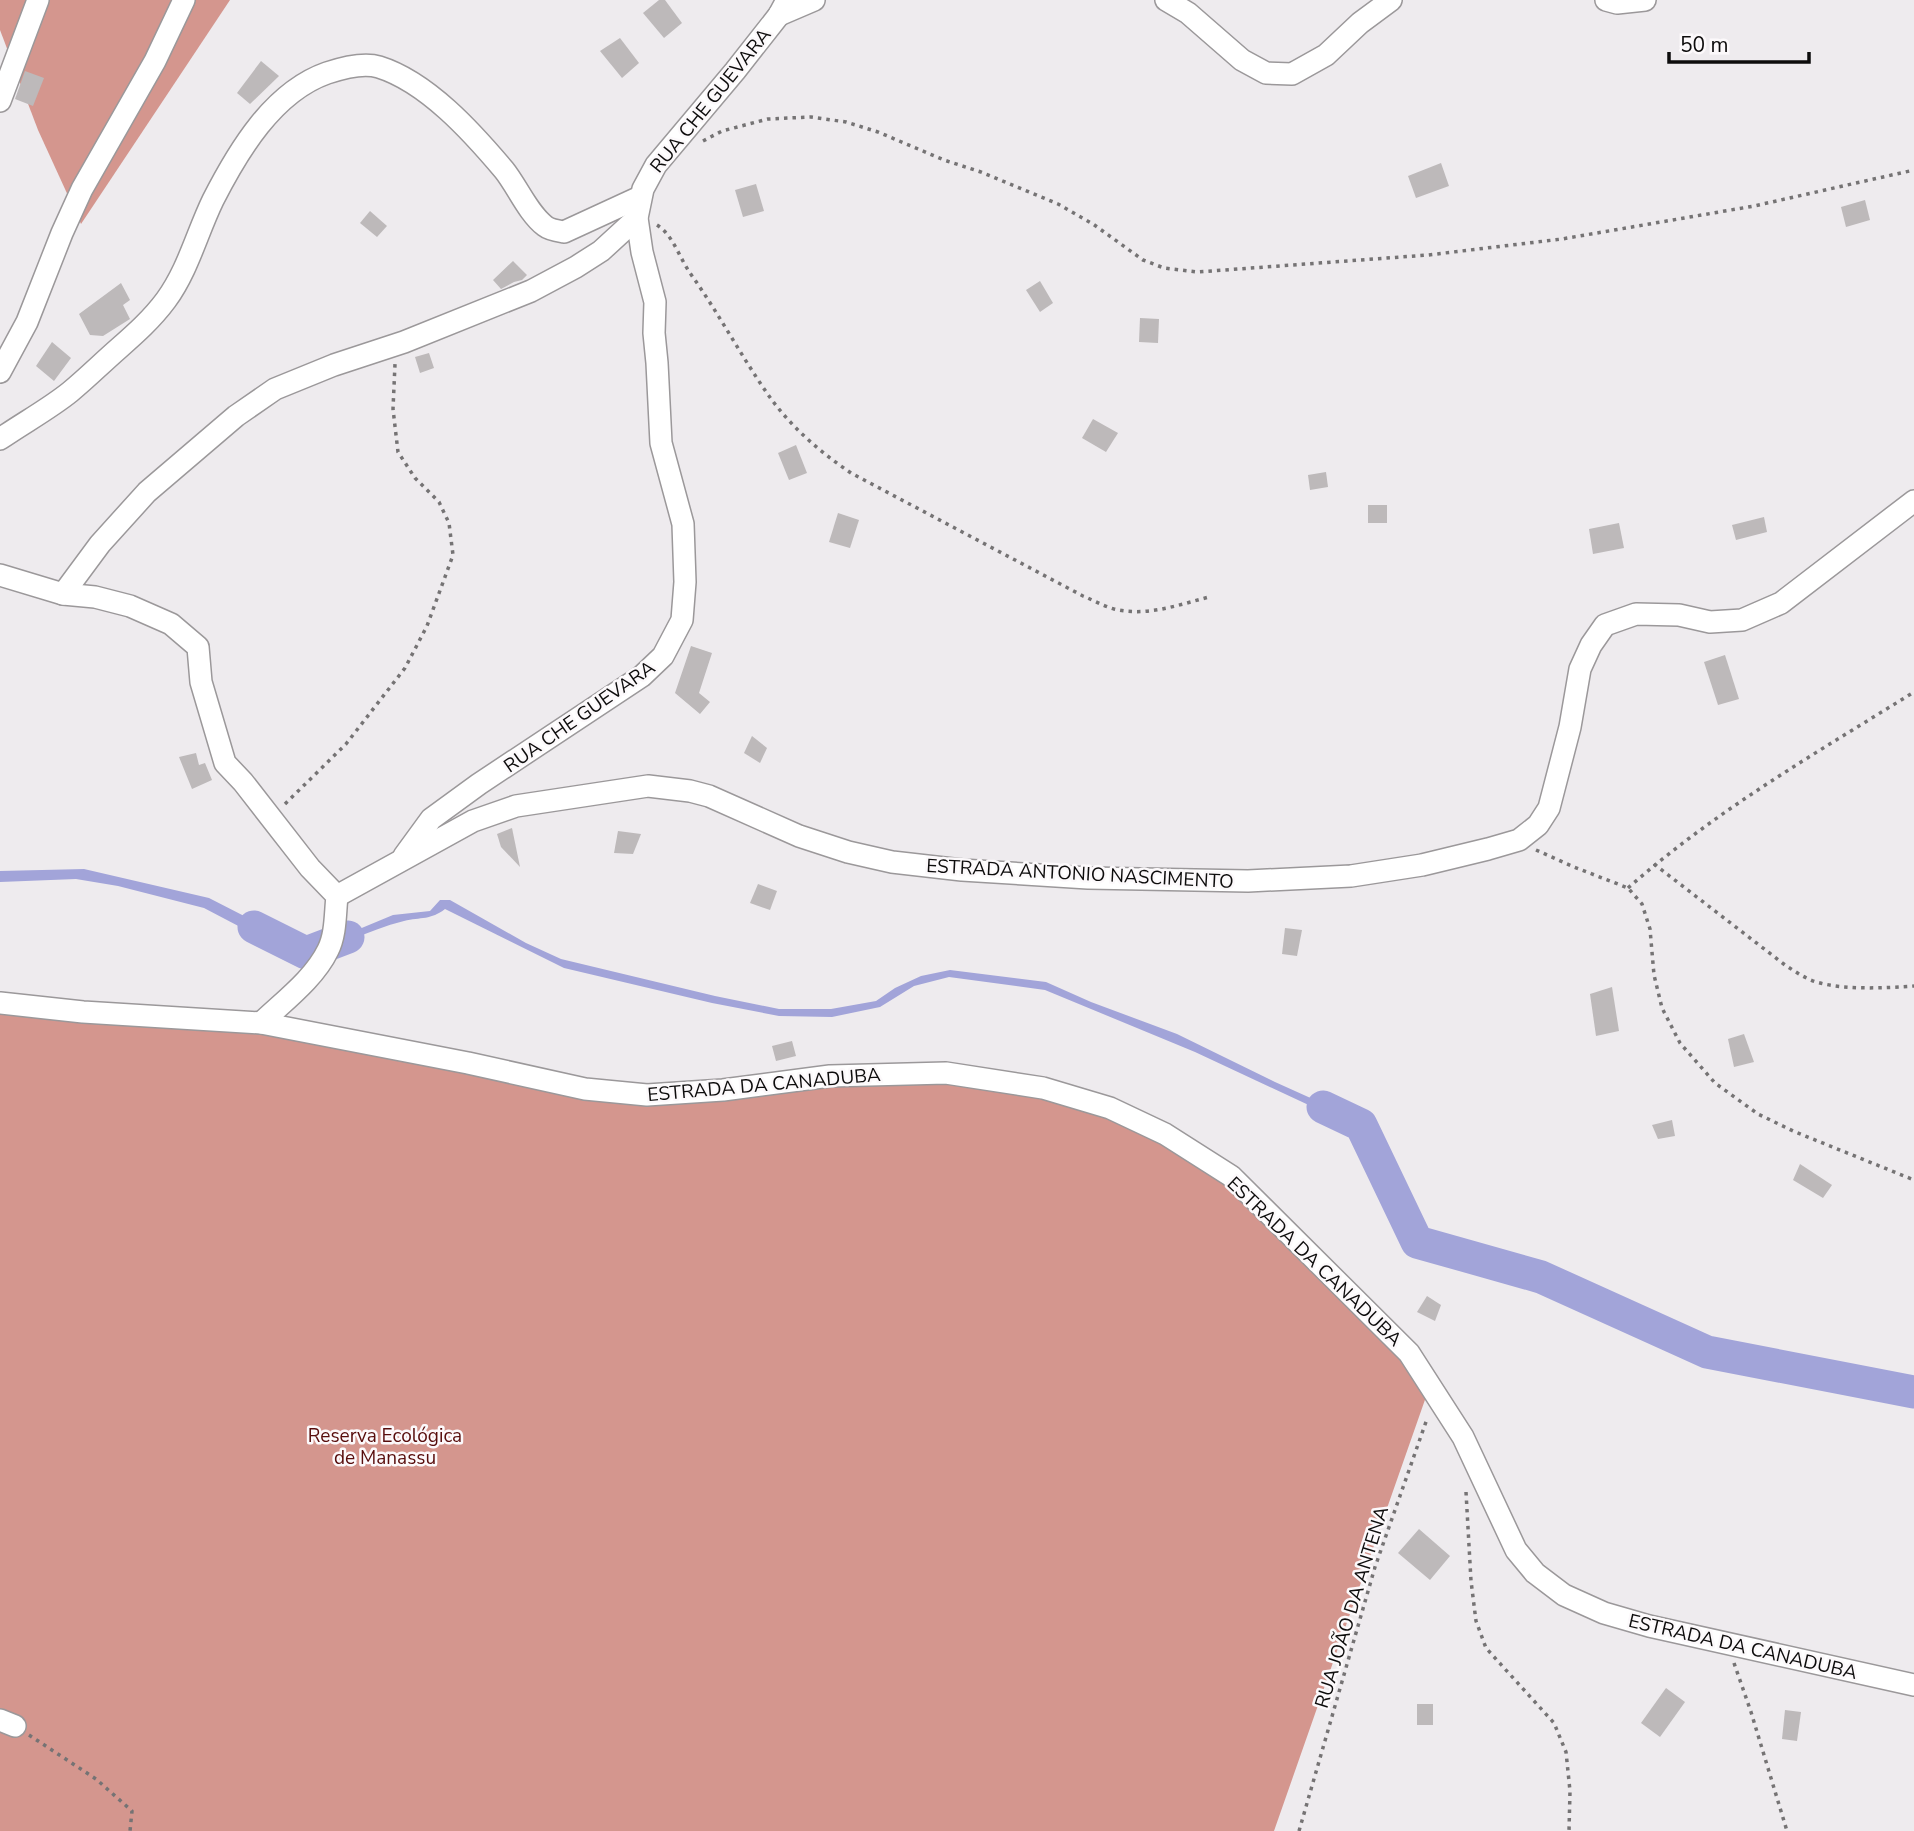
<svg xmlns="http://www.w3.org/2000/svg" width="1914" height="1831" font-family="'Nunito Sans',sans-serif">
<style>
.forest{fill:#d4968e}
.water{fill:#a2a4d9}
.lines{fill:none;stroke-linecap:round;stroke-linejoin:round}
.river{stroke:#a2a4d9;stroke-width:33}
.building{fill:#bdb9ba}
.street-casing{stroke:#9b989a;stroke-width:24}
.path{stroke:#757374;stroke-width:3.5;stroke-dasharray:3.5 5;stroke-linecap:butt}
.street{stroke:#fff;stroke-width:21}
.labels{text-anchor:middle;stroke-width:5;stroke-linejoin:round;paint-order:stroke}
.street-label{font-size:19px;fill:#0d0c0c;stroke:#fcf9fb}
.park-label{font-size:19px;fill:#570c0b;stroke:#fcf9fb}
</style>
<rect width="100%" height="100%" fill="#eeebee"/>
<g class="forest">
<polygon points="0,0 230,0 81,224 38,130 0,30"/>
<polygon points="0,1005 263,1026 577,1093 950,1077 1110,1113 1226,1180 1401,1359 1427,1394 1274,1831 0,1831"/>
</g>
<g class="water">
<polygon points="84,869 209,898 248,918 298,940 290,953 204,908 118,886 76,879 0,882 0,871"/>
<path d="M440,900H450L526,943L561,959L715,996L779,1009H831L876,1001L895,988L921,976L950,970L1046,982L1091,1002L1177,1034L1275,1082L1366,1123L1358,1128L1195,1052L1045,990L949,977L914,986L880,1007L832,1017L779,1016L712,1003L564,968L445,909C431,920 421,917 404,921C367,930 334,950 298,958L310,947L340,937L393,915L430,911Z"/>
</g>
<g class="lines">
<g class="river">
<polyline points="254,927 306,953 348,937"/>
<polyline points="1323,1107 1361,1125 1417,1242 1541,1277 1707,1352 1914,1392"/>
</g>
</g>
<g class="building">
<polygon points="659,0 665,0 682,23 664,38 643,13"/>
<polygon points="620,38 639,63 622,78 600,51"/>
<polygon points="261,61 279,76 250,104 237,93"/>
<polygon points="25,71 44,78 33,106 15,99"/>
<polygon points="1441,163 1449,186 1416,198 1408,176"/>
<polygon points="756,184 764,211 743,217 735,190"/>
<polygon points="1865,200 1870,220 1846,227 1841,207"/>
<polygon points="370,211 387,226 377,237 360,223"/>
<polygon points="513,261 527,275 522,280 514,282 501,289 493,280"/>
<polygon points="1040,281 1053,303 1040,312 1026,290"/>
<polygon points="121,283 130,300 123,305 130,319 103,336 90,335 79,314"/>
<polygon points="1140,318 1159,319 1158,343 1139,342"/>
<polygon points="52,342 71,358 54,381 36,366"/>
<polygon points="429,353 434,368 420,373 415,357"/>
<polygon points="1093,419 1118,433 1106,452 1082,438"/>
<polygon points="796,445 807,473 789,480 778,453"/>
<polygon points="1326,472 1328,487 1310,490 1308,475"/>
<rect x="1368" y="505" width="19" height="18"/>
<polygon points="838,513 859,520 850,548 829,542"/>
<polygon points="1764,517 1767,532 1736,540 1732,525"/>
<polygon points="1619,523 1624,548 1593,554 1589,529"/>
<polygon points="691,646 712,653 699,693 710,702 700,714 675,693"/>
<polygon points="1725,655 1739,699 1718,705 1704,662"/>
<polygon points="752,736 767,748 760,763 744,753"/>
<polygon points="196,753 199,765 205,763 212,780 192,789 179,757"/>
<polygon points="512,828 520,867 501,847 497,834"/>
<polygon points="618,831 641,834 633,854 614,853"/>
<polygon points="758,884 777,891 770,910 750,903"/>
<polygon points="1285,928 1302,930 1297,956 1282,954"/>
<polygon points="1612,987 1619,1031 1596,1036 1590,994"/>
<polygon points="1744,1034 1754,1062 1734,1067 1728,1039"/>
<polygon points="792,1041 796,1056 776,1061 772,1046"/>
<polygon points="1672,1120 1675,1136 1658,1139 1652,1125"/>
<polygon points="1800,1164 1832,1185 1823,1198 1793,1180"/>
<polygon points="1427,1296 1441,1305 1435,1321 1417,1312"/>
<polygon points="1419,1529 1450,1556 1430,1580 1398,1553"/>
<polygon points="1666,1688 1685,1702 1660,1737 1641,1723"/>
<rect x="1417" y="1704" width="16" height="21"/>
<polygon points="1785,1710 1801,1712 1797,1741 1782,1739"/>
</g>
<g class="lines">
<g class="street-casing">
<g id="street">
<polyline points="1166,0 1188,13 1242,60 1266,73 1292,74 1326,55 1360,23 1391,0"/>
<polyline points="1606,0 1617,3 1645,0"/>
<polyline points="779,15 814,0"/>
<polyline points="0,101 38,0"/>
<polyline points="0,372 27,322 62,233 82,189 155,61 184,0"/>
<path d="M0,439C23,423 49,409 70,392C87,378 102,363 118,349C135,334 152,319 166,300C188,270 197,233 213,200C238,151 273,92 327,73C342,68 363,62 379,67C427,82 472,132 504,170C517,186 528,213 545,226C550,230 558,231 564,232L640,197"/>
<path d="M0,575L63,594L95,597L130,606L171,624L198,647L201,682L225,763L243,782L310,868L337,896C335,914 336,934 328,950C314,979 284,1001 261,1023"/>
<polyline points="63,594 100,544 147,492 236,416 275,389 334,365 404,342 531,291 576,267 601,251 637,218"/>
<polyline points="404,856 431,819 479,784 642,676 663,656 682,620 685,582 683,524 661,443 657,363 654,333 655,302 642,252 637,218 643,189 656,165 735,71 779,15 787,0"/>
<polyline points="337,896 473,821 516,806 648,786 690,791 709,796 799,836 848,852 892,862 962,870 1088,878 1248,881 1351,876 1422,865 1488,849 1519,840 1538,825 1549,808 1570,727 1580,669 1591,645 1605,625 1636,614 1679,615 1710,622 1742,620 1781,603 1914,501"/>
<polyline points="0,1003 83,1012 261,1023 468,1063 585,1089 647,1095 723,1090 830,1076 946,1073 1043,1088 1110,1108 1165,1134 1231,1176 1409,1353 1463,1437 1516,1550 1535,1573 1564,1595 1604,1613 1649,1626 1914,1685"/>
<polyline points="0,1720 15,1726"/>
</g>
</g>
<g class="path">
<polyline points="703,141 722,131 768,119 811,117 846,122 878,132 944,160 981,172 1058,204 1093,224 1143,260 1164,268 1197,272 1428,255 1562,239 1754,206 1914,170"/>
<path d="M657,225C673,235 679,257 690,273C718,312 741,356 769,396C791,427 820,452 851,473L1083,596C1093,600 1103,606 1114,609C1146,617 1178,605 1209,597"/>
<polyline points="285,804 346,744 405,668 427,626 453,555 449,523 439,502 415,478 398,452 393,409 395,364"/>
<polyline points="1536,850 1574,867 1628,888 1642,904 1650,929 1654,975 1662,1008 1680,1043 1715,1083 1758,1114 1793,1131 1914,1180"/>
<path d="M1654,864L1785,965C1796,972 1807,980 1820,983C1847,990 1886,988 1914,986"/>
<path d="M1628,888C1715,811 1816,753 1914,692"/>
<polyline points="1466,1492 1471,1581 1476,1621 1486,1648 1554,1723 1566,1752 1570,1791 1569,1831"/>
<polyline points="1734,1663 1751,1712 1787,1831"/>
<polyline points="29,1735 96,1779 132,1811 130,1831"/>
<polyline points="1299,1831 1375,1567 1427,1419"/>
</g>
<use href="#street" class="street"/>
</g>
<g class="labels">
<g class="street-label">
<text transform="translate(710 100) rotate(-51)" y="7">RUA CHE GUEVARA</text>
<text transform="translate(579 716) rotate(-35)" y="7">RUA CHE GUEVARA</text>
<text transform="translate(1080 873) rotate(3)" y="7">ESTRADA ANTONIO NASCIMENTO</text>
<text transform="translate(764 1084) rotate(-5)" y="7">ESTRADA DA CANADUBA</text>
<text transform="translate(1315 1261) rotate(44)" y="7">ESTRADA DA CANADUBA</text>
<text transform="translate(1351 1607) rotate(-73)" y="7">RUA JOÃO DA ANTENA</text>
<text transform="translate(1743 1646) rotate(13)" y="7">ESTRADA DA CANADUBA</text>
</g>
<g class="park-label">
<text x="385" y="1442">Reserva Ecológica<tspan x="385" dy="22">de Manassu</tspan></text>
</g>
</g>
<path d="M1669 52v10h140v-10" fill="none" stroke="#0d0c0c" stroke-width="3.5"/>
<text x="1680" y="52" font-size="21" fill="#0d0c0c" stroke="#fcf9fb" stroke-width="5" paint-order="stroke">50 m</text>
</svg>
